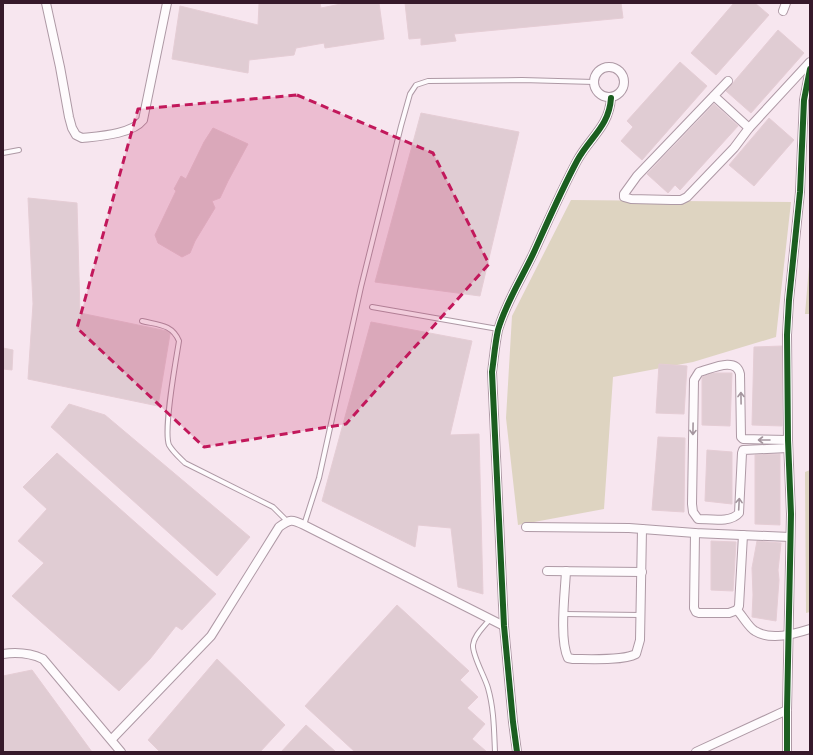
<svg xmlns="http://www.w3.org/2000/svg" width="813" height="755" font-family="'Times New Roman',serif">
<style>
.green{fill:#ded4c1}
.building{fill:#e0ccd3;stroke:#e5cdd5}
.lines{fill:none;stroke-linecap:round;stroke-linejoin:round}
.lane-casing{stroke:#ae99a5;stroke-width:6}
.street-casing{stroke:#ae99a5;stroke-width:10}
.lane{stroke:#fefbfd;stroke-width:4}
.street{stroke:#fefbfd;stroke-width:8}
.cycleway-casing{stroke:#fff;stroke-width:8}
.cycleway{stroke:#1b5e20;stroke-width:6}
.oneway{stroke:#a4959e}
.marked{fill:#c2185b;fill-opacity:0.2;stroke:#c2185b;stroke-width:3;stroke-dasharray:8 5;stroke-linejoin:round}
</style>
<rect width="100%" height="100%" fill="#f7e6ef"/>
<g class="green">
<polygon points="571,200 791,202 776,337 693,362 613,377 604,509 518,525 506,418 512,316"/>
<polygon points="810,255 810,314 805,314"/>
<polygon points="810,470 810,612 806,613 805,472"/>
</g>
<g class="building">
<polygon points="272,3 320,3 321,8 346,3 379,3 384,39 325,48 324,43 296,48 294,55 249,60 248,73 172,59 180,6 258,25 259,4"/>
<polygon points="405,3 621,3 623,18 454,34 456,41 421,45 421,38 409,39"/>
<polygon points="734,3 755,3 769,15 716,75 691,53"/>
<polygon points="778,30 804,53 751,113 726,91"/>
<polygon points="680,62 707,86 642,160 621,141 633,127 627,121"/>
<polygon points="714,104 738,126 680,190 675,185 668,193 647,174"/>
<polygon points="421,113 519,132 480,296 375,282"/>
<polygon points="769,118 794,140 754,186 729,165"/>
<polygon points="213,128 248,144 228,181 220,198 212,201 215,208 195,241 190,253 182,257 158,243 155,235 176,191 174,189 181,176 186,179 204,142"/>
<polygon points="28,198 77,203 80,313 167,331 170,334 158,406 28,379 33,304"/>
<polygon points="371,322 472,341 450,435 479,434 483,594 458,587 451,528 418,525 415,547 322,501"/>
<polygon points="782,346 782,426 752,425 754,347"/>
<polygon points="3,348 13,350 12,370 3,369"/>
<polygon points="659,364 687,366 684,414 656,413"/>
<polygon points="713,373 732,373 730,426 702,425 702,377"/>
<polygon points="69,404 105,415 250,537 217,576 51,427"/>
<polygon points="658,437 685,438 684,512 652,510"/>
<polygon points="707,450 732,452 732,504 705,501"/>
<polygon points="57,453 216,594 182,630 176,626 150,659 119,691 12,596 44,563 18,541 47,509 23,487"/>
<polygon points="780,454 780,525 755,524 755,455"/>
<polygon points="711,541 736,542 733,591 711,590"/>
<polygon points="757,541 781,543 778,570 779,580 776,621 752,617 753,595 752,568"/>
<polygon points="397,605 469,671 460,680 478,697 467,708 485,724 472,739 487,752 355,752 305,706"/>
<polygon points="217,659 285,725 260,752 160,752 148,740"/>
<polygon points="32,670 92,752 3,752 3,676"/>
<polygon points="306,725 336,752 281,752"/>
</g>
<g class="lines">
<g class="lane-casing">
<g id="lane">
<polyline points="3,153 19,150"/>
<polyline points="372,307 498,329"/>
<path d="M142,321C158,325 172,324 179,341C176,360 163,430 169,445C173,452 179,457 185,463L273,507L287,521"/>
<polyline points="304,525 319,478 361,287 401,126 410,94 416,85 428,81 522,80 594,82"/>
<polyline points="564,614 640,615"/>
<path d="M490,619C484,627 474,635 473,645C472,655 485,677 488,688C494,709 494,730 495,752"/>
</g>
</g>
<g class="street-casing">
<g id="street">
<path d="M46,3L60,67L69,117L72,128L76,135L82,138C100,136 132,134 143,120L167,3"/>
<polyline points="783,11 786,3"/>
<circle cx="609" cy="82" r="15"/>
<polyline points="728,81 637,176 624,194 624,197 631,199 672,200 681,200 687,197 734,148 749,128 810,62"/>
<polyline points="714,96 749,128"/>
<path d="M788,440L743,439L741,437L740,374C736,356 711,369 699,372L694,380L692,504L693,512L698,519C710,519 731,523 739,513L742,453L743,450L788,448"/>
<polyline points="526,527 629,528 695,533 790,537"/>
<polyline points="695,533 694,608 696,612 699,613 729,613 737,610 739,606 743,535"/>
<polyline points="547,571 642,572"/>
<path d="M566,571C565,593 559,639 568,658L573,659C588,659 623,661 636,654L640,640L642,529"/>
<path d="M737,610C742,615 749,628 755,631C771,641 794,634 810,629"/>
<path d="M3,654C17,652 30,653 43,659L121,752"/>
<path d="M112,739L211,636L279,527C290,519 292,519 304,525L504,626"/>
<path d="M517,752L513,722L504,626L492,372C494,358 495,344 498,330C506,302 522,278 534,252C548,221 561,191 577,161C590,137 609,127 611,98"/>
<polyline points="696,752 787,710"/>
<polyline points="787,752 787,710 791,514 788,440 787,335 789,300 800,192 804,100 810,69"/>
</g>
</g>
<use href="#lane" class="lane"/>
<use href="#street" class="street"/>
<g class="cycleway-casing">
<g id="cycleway">
<path d="M517,752L513,722L504,626L492,372C494,358 495,344 498,330C506,302 522,278 534,252C548,221 561,191 577,161C590,137 609,127 611,98"/>
<polyline points="787,752 787,710 791,514 788,440 787,335 789,300 800,192 804,100 810,69"/>
</g>
</g>
<use href="#cycleway" class="cycleway"/>
</g>
<defs><path id="oneway-shaft" d="M-6 0H5M1.5-3L5.5 0L1.5 3" fill="none" stroke-width="1.6" stroke-linecap="round" stroke-linejoin="round"/></defs>
<g class="oneway">
<use href="#oneway-shaft" transform="translate(741 398) rotate(-91)"/>
<use href="#oneway-shaft" transform="translate(693 429) rotate(91)"/>
<use href="#oneway-shaft" transform="translate(764 440) rotate(180)"/>
<use href="#oneway-shaft" transform="translate(739 504) rotate(-87)"/>
</g>
<path class="marked" d="M297,95L433,153L489,264L346,424L204,447L77,328L138,109Z"/>
<rect width="813" height="755" fill="none" stroke="#36192a" stroke-width="8"/>
</svg>
